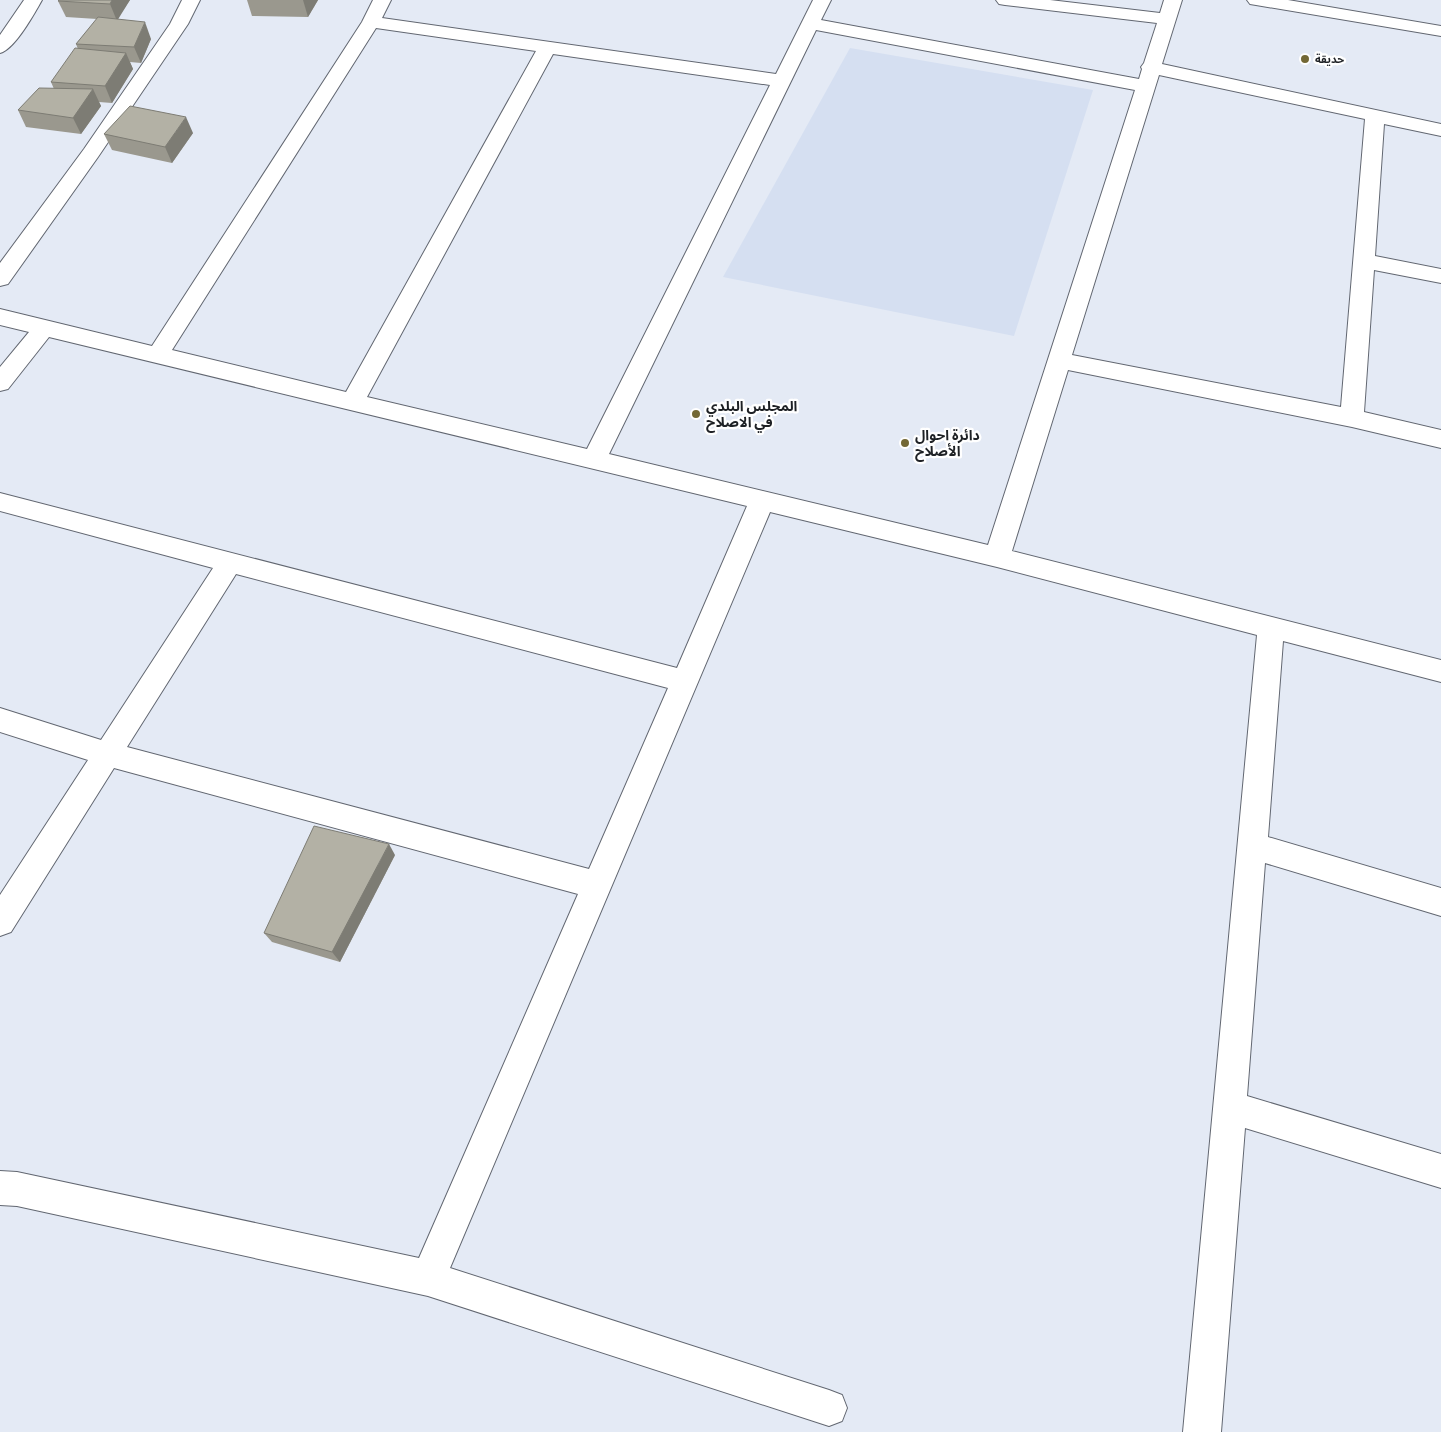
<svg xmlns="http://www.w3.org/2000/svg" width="1441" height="1432" font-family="'PT Sans Narrow','Noto Sans Arabic',sans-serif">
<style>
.built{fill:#d5dff1}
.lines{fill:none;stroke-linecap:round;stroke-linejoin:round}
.minor-casing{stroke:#626771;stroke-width:2}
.minor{fill:#fff;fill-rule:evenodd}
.wall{fill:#9a988e}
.shaded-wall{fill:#7d7c74}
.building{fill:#b3b1a5;stroke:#7d7c74}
.poi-dot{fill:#736835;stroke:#fff;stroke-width:2}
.labels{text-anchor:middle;stroke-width:4.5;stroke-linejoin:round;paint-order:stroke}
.far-poi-label{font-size:11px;font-weight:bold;fill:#1e2125;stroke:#fff;text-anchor:start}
.poi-label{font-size:14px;font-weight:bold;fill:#1e2125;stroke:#fff;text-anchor:start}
</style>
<rect width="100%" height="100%" fill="#e4eaf5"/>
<polygon class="built" points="850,48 1093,90 1014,336 723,277"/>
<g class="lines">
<g class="minor-casing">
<g id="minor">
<path d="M24,0H42C34,14 15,49 0,53V35Z"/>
<polygon points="182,0 200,0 188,24 98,157 8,284 0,286 0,263 84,149 170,24"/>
<path d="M373,0H391L382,18L776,74L813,0H831L821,20L1139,79L1142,69L1141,67L1144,63L1157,23L1005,5L999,4L996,0H1050L1160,13L1164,0H1182L1162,64L1441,124V136L1384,124L1375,256L1441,269V283L1374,270L1364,412L1441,430V448L1352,427L1068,370L1012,551L1441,660V682L1283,641L1268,837L1441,888V916L1265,863L1247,1096L1441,1154V1188L1245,1128L1221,1432H1183L1257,635L997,567L770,512L450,1268L829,1390L842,1395L847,1408L842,1421L829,1426L428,1296L17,1206L0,1205V1171L17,1172L419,1258L578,894L114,768L11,932L0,936V895L88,760L0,732V708L101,740L213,568L0,511V493L677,668L747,506L49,337L8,389L0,391V367L29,332L0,325V309L152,346L362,22ZM376,28L536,51L346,392L172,350ZM816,30L1135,90L988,545L609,454ZM553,54L770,85L587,449L367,397ZM1159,75L1365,119L1341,407L1072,355ZM236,574L668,688L589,869L127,747Z"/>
<polygon points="1247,0 1288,0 1441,26 1441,36 1256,5 1250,4"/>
</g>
</g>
<use href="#minor" class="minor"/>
</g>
<g class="wall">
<polygon points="130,0 117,19 151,39 141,63 130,62 133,69 112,103 99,102 101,106 81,134 26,127 18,110 54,89 51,82 78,49 76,44 97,19 66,17 58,1"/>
<polygon points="247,0 318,0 308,17 252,16"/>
<polygon points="193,133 172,163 112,150 104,134"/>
<polygon points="395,855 340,962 272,942 264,933"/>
</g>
<g class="shaded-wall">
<polygon points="112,0 130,0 117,21 110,4"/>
<polygon points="303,0 318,0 308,17"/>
<polygon points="145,22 151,39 141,63 134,47"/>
<polygon points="126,53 133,69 112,103 105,86"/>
<polygon points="93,89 101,106 81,134 73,118"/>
<polygon points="186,117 193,133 172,163 165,147"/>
<polygon points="389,844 395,855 340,962 332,952"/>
</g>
<g class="building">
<polygon points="59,0 112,0 110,4 58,1"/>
<polygon points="98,17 145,22 134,47 76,44"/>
<polygon points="75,48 126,53 105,86 51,82"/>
<polygon points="39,88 93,89 73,118 18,110"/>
<polygon points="130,106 186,117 165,147 104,134"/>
<polygon points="314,826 389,844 332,952 264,933"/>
</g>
<g class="poi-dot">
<circle cx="1305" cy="59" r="5"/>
<circle cx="696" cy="414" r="5"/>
<circle cx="905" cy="443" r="5"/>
</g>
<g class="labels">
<g class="far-poi-label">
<text x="1315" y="63">حديقة</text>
</g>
<g class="poi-label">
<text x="706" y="411">المجلس البلدي<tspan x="706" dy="16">في الاصلاح</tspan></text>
<text x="915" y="440">دائرة احوال<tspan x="915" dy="16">الأصلاح</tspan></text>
</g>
</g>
</svg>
